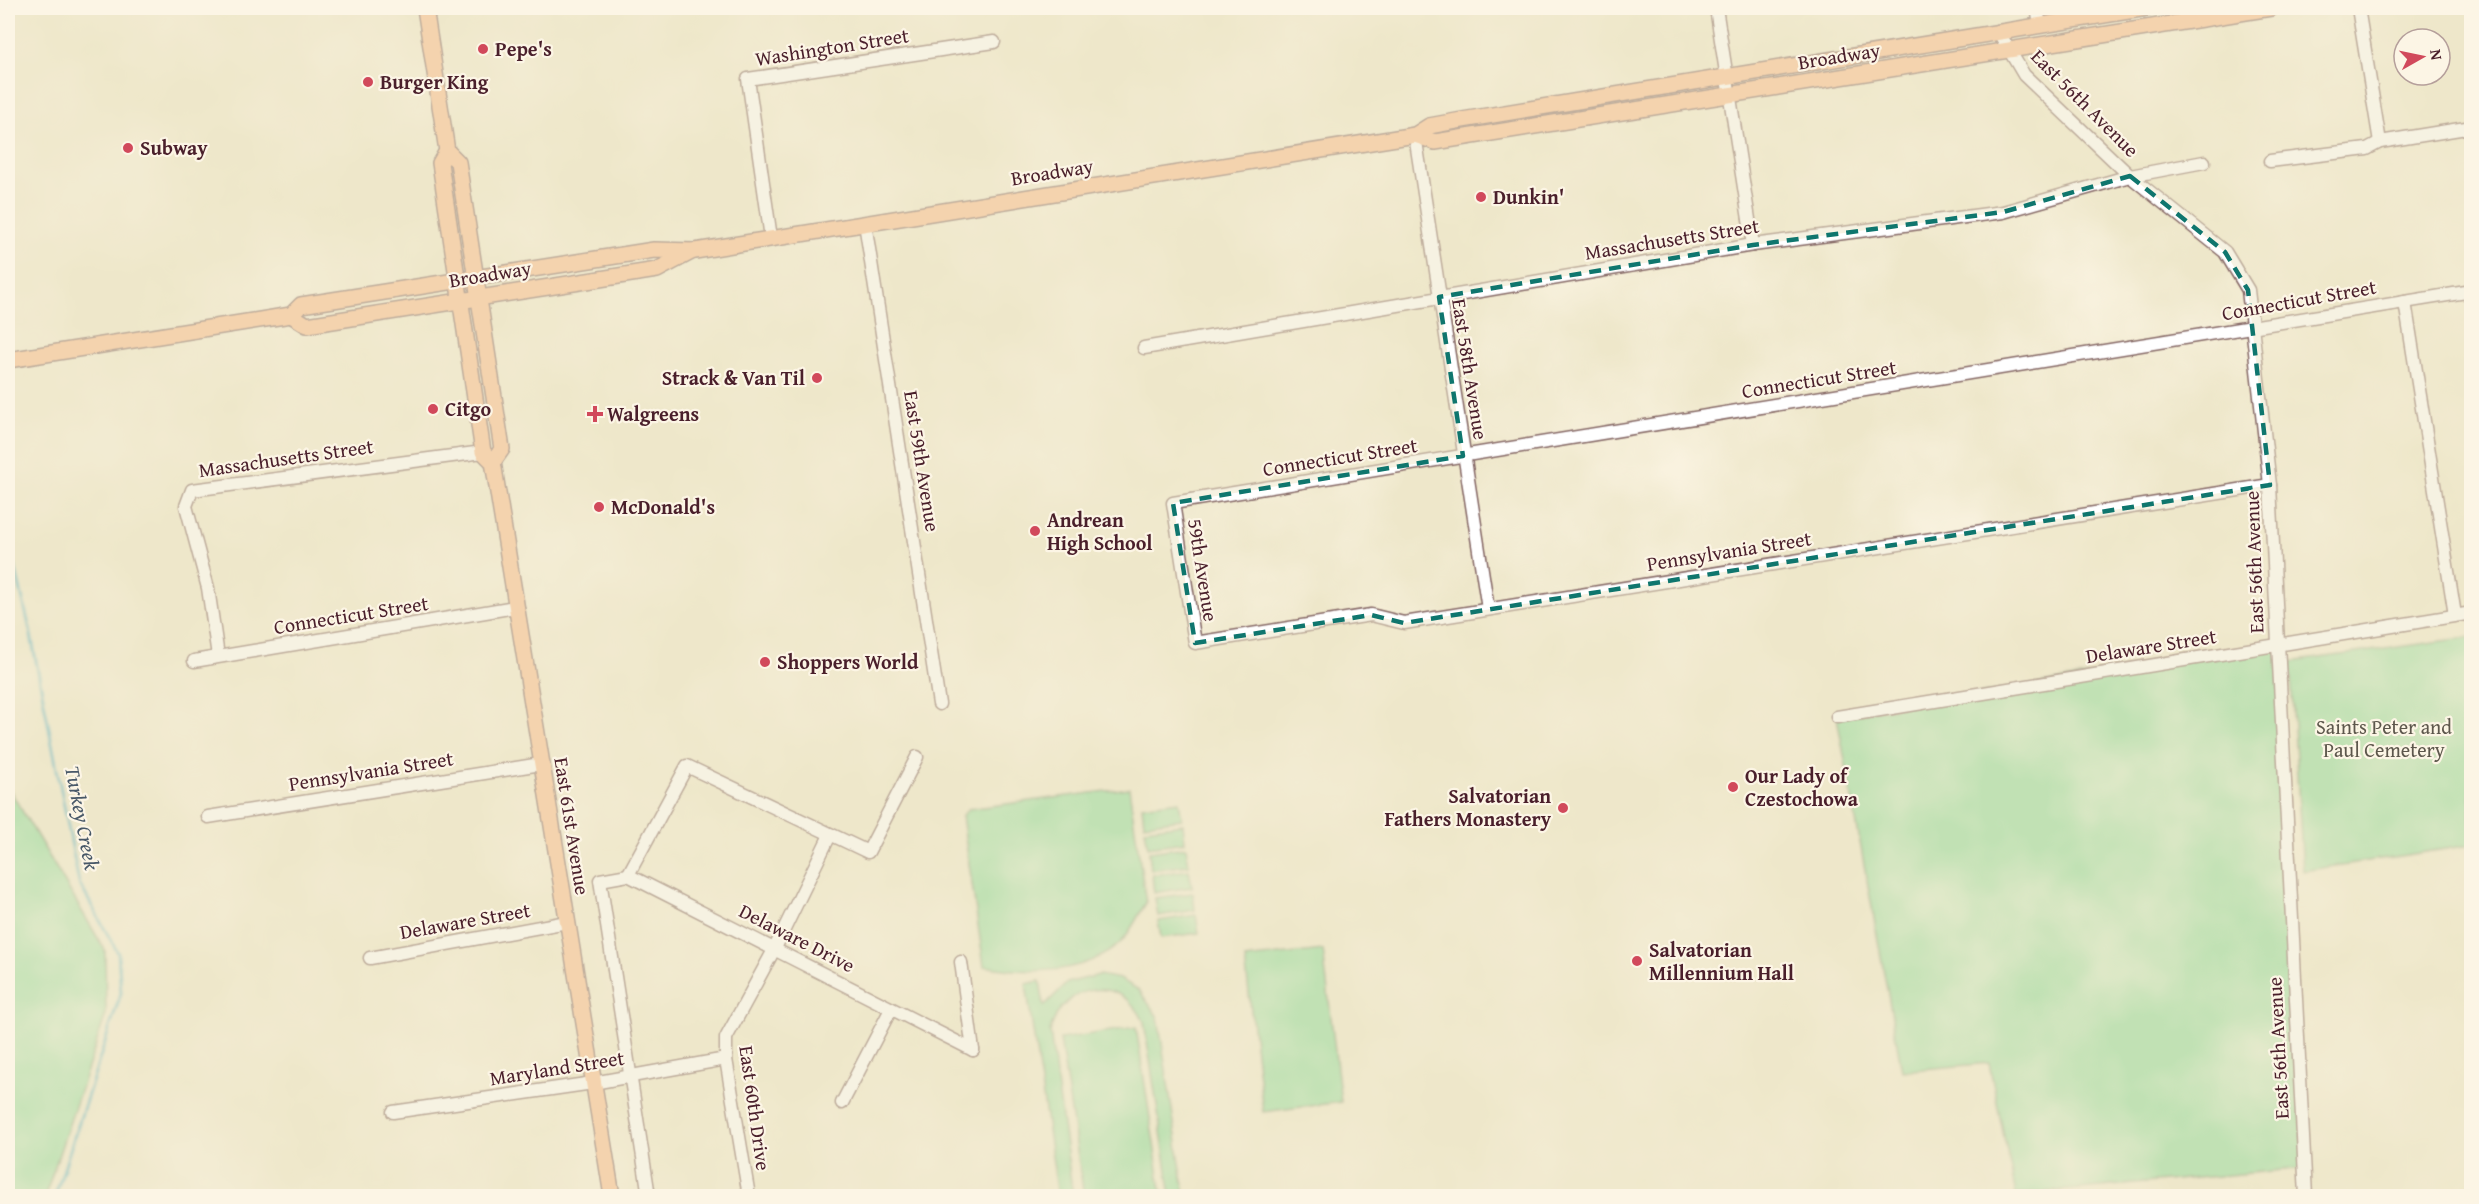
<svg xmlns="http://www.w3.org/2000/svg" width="2479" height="1204" font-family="'Gentium Book Plus',serif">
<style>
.green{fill:#8ada9a;stroke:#6a7c62;stroke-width:1.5}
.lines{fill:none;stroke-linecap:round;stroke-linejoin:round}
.stream{stroke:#44adc3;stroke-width:3}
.minor-casing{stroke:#836563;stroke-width:15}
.major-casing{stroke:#836563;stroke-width:18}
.minor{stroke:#fff;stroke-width:12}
.major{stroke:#fbbb8c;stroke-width:15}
.marked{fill:none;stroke:#0f766e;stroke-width:4.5;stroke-dasharray:12 8;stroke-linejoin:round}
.poi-dot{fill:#d1495b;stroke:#fcf5e5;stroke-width:2}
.labels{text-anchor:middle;stroke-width:4.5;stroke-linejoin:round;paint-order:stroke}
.street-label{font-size:20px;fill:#4a1f2b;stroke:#fcf5e5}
.poi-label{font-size:20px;font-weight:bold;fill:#4a1f2b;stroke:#fcf5e5;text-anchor:start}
.park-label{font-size:20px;fill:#5d574c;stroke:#fcf5e5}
.water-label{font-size:21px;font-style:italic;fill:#485868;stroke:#fcf5e5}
</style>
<rect width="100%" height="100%" fill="#fcf5e5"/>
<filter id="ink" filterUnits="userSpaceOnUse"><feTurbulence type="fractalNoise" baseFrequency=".0167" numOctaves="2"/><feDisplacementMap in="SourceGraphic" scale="12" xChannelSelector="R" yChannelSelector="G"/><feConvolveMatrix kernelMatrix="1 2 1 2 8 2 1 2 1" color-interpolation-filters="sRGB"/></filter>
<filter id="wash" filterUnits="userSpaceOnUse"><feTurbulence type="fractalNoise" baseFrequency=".008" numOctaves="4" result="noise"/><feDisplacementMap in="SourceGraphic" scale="24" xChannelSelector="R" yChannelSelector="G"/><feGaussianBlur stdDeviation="1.35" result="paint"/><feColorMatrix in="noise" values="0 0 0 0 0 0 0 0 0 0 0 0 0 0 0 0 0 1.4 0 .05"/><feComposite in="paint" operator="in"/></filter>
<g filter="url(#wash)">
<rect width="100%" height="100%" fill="#eee7ca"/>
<g class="green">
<polygon points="2471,637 2471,845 2303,871 2290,662"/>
<polygon points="2277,645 2304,1168 2016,1195 1989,1063 1902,1071 1837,717"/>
<polygon points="8,787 105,950 106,1014 45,1196 8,1196"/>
<path d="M1129,788L1146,903C1138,915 1129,936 1118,945C1081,975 1028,974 984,966L962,816L968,809Z"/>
<polygon points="1179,801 1182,819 1144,824 1142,806"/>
<polygon points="1183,824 1185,842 1148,847 1145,829"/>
<polygon points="1186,847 1189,865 1151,870 1149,852"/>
<polygon points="1189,870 1192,887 1154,893 1152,875"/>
<polygon points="1193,893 1195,910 1158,916 1155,898"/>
<polygon points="1196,915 1199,933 1161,938 1158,921"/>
<polygon points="1323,950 1341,1102 1263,1112 1245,959"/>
<path d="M1099,975L1120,979L1139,990L1158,1017L1185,1196H1171L1144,1022C1123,974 1062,981 1050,1032L1073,1196H1058L1026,984L1040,981L1044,1006L1067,983Z"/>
<polygon points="1136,1027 1162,1196 1084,1196 1060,1039"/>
</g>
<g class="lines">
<polyline class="stream" points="8,537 30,630 79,883 118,953 121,993 55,1196"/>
</g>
</g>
<g filter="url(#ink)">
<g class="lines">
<g class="minor-casing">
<g id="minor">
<polyline points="1716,8 1753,245"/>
<polyline points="2037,8 2040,25"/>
<polyline points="2358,8 2380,142"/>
<polyline points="1998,31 2024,75 2130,176 2225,252 2248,290 2270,485 2306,1196"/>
<polyline points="1415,135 1488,609"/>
<polyline points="2270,161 2367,149 2380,142 2472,127"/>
<polyline points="865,223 939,704"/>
<polyline points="771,238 748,79 994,42"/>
<polyline points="2405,302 2455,615"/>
<polyline points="1144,348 1753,245 2003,212 2130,176 2204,162"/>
<polyline points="2270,485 1404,623 1371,615 1195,643 1173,503 2472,291"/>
<polyline points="218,656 208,588 186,506 192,490 483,452"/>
<polyline points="194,661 515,607"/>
<polyline points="1837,717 2472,613"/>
<polyline points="208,817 541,764"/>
<polyline points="628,875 687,766 868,852 917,757"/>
<polyline points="370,958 567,922"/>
<polyline points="961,962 973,1050"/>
<polyline points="842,1103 891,1009"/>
<polyline points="393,1112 593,1083 726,1059"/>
<polyline points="649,1196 600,880 628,875 973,1050"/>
<polyline points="749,1196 726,1059 726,1038 775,948 830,835"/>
</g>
</g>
<g class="major-casing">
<g id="major">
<polyline points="425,8 447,151 458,162 502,449 493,462"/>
<polyline points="1415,135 1435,142 2271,8"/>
<polyline points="447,151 440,163 483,452 493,462 612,1196"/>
<polyline points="291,315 307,325 657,270 693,251"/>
<polyline points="8,360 291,315 301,305 654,250 695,251 1415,135 1429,126 1462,120 2147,8"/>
</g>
</g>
<use href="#minor" class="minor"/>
<use href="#major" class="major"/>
</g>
</g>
<path d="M0 0H2479V1204H0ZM2130,176L2225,252L2248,290L2270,485L1404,623L1371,615L1195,643L1173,503L1463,456L1439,297L1753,245L2003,212Z" fill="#eee7ca" fill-opacity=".55" fill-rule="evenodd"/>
<path class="marked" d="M2130,176L2225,252L2248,290L2270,485L1404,623L1371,615L1195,643L1173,503L1463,456L1439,297L1753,245L2003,212Z"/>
<g class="poi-dot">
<circle cx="483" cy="49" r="6"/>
<circle cx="368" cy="82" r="6"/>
<circle cx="128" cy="148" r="6"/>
<circle cx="1481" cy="197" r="6"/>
<circle cx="817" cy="378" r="6"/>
<circle cx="433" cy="409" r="6"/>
<path d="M592 405h6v6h6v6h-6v6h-6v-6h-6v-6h6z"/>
<circle cx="599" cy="507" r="6"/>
<circle cx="1035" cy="531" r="6"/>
<circle cx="765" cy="662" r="6"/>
<circle cx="1733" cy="787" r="6"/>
<circle cx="1563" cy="808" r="6"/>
<circle cx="1637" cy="961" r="6"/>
</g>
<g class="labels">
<g class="street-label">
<text transform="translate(832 47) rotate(-9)" y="7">Washington Street</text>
<text transform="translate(1839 56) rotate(-9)" y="7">Broadway</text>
<text transform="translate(2085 103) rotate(45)" y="7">East 56th Avenue</text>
<text transform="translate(1052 172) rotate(-9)" y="7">Broadway</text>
<text transform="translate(1672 239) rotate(-9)" y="7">Massachusetts Street</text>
<text transform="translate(490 274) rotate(-9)" y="7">Broadway</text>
<text transform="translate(2299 300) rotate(-10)" y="7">Connecticut Street</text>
<text transform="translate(1470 369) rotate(81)" y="7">East 58th Avenue</text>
<text transform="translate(1819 379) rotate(-9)" y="7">Connecticut Street</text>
<text transform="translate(1340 457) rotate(-9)" y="7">Connecticut Street</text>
<text transform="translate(286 458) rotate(-8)" y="7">Massachusetts Street</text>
<text transform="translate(922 461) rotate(81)" y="7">East 59th Avenue</text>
<text transform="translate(1729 551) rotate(-9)" y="7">Pennsylvania Street</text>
<text transform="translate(2254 562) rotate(-92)" y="7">East 56th Avenue</text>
<text transform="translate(1203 570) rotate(81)" y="7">59th Avenue</text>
<text transform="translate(351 615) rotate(-9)" y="7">Connecticut Street</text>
<text transform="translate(2151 646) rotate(-9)" y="7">Delaware Street</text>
<text transform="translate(371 771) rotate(-9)" y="7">Pennsylvania Street</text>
<text transform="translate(572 826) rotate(81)" y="7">East 61st Avenue</text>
<text transform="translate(465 921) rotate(-10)" y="7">Delaware Street</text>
<text transform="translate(797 938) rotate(27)" y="7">Delaware Drive</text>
<text transform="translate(2278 1048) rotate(-93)" y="7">East 56th Avenue</text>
<text transform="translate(557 1068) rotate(-9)" y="7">Maryland Street</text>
<text transform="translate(755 1108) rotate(82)" y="7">East 60th Drive</text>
</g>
<g class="poi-label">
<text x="495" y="56">Pepe's</text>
<text x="380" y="89">Burger King</text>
<text x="140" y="155">Subway</text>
<text x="1493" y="204">Dunkin'</text>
<text x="805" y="385" text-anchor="end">Strack &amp; Van Til</text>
<text x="445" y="416">Citgo</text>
<text x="607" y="421">Walgreens</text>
<text x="611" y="514">McDonald's</text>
<text x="1047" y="527">Andrean<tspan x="1047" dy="23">High School</tspan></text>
<text x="777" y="669">Shoppers World</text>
<text x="1745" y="783">Our Lady of<tspan x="1745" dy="23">Czestochowa</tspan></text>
<text x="1551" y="803" text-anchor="end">Salvatorian<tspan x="1551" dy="23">Fathers Monastery</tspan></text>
<text x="1649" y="957">Salvatorian<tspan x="1649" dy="23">Millennium Hall</tspan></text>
</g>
<g class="park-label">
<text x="2384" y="734">Saints Peter and<tspan x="2384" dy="23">Paul Cemetery</tspan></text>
</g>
<g class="water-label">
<text transform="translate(82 818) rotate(79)" y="7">Turkey Creek</text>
</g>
</g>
<rect width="2479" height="1204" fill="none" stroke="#fcf5e5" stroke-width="30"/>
<g transform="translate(2422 57) rotate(81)"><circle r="28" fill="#fcf5e5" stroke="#b59f9b" stroke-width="1.5"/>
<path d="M0-4.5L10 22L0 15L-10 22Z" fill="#d1495b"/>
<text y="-9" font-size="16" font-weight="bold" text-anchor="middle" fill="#4a1f2b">N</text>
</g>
</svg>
